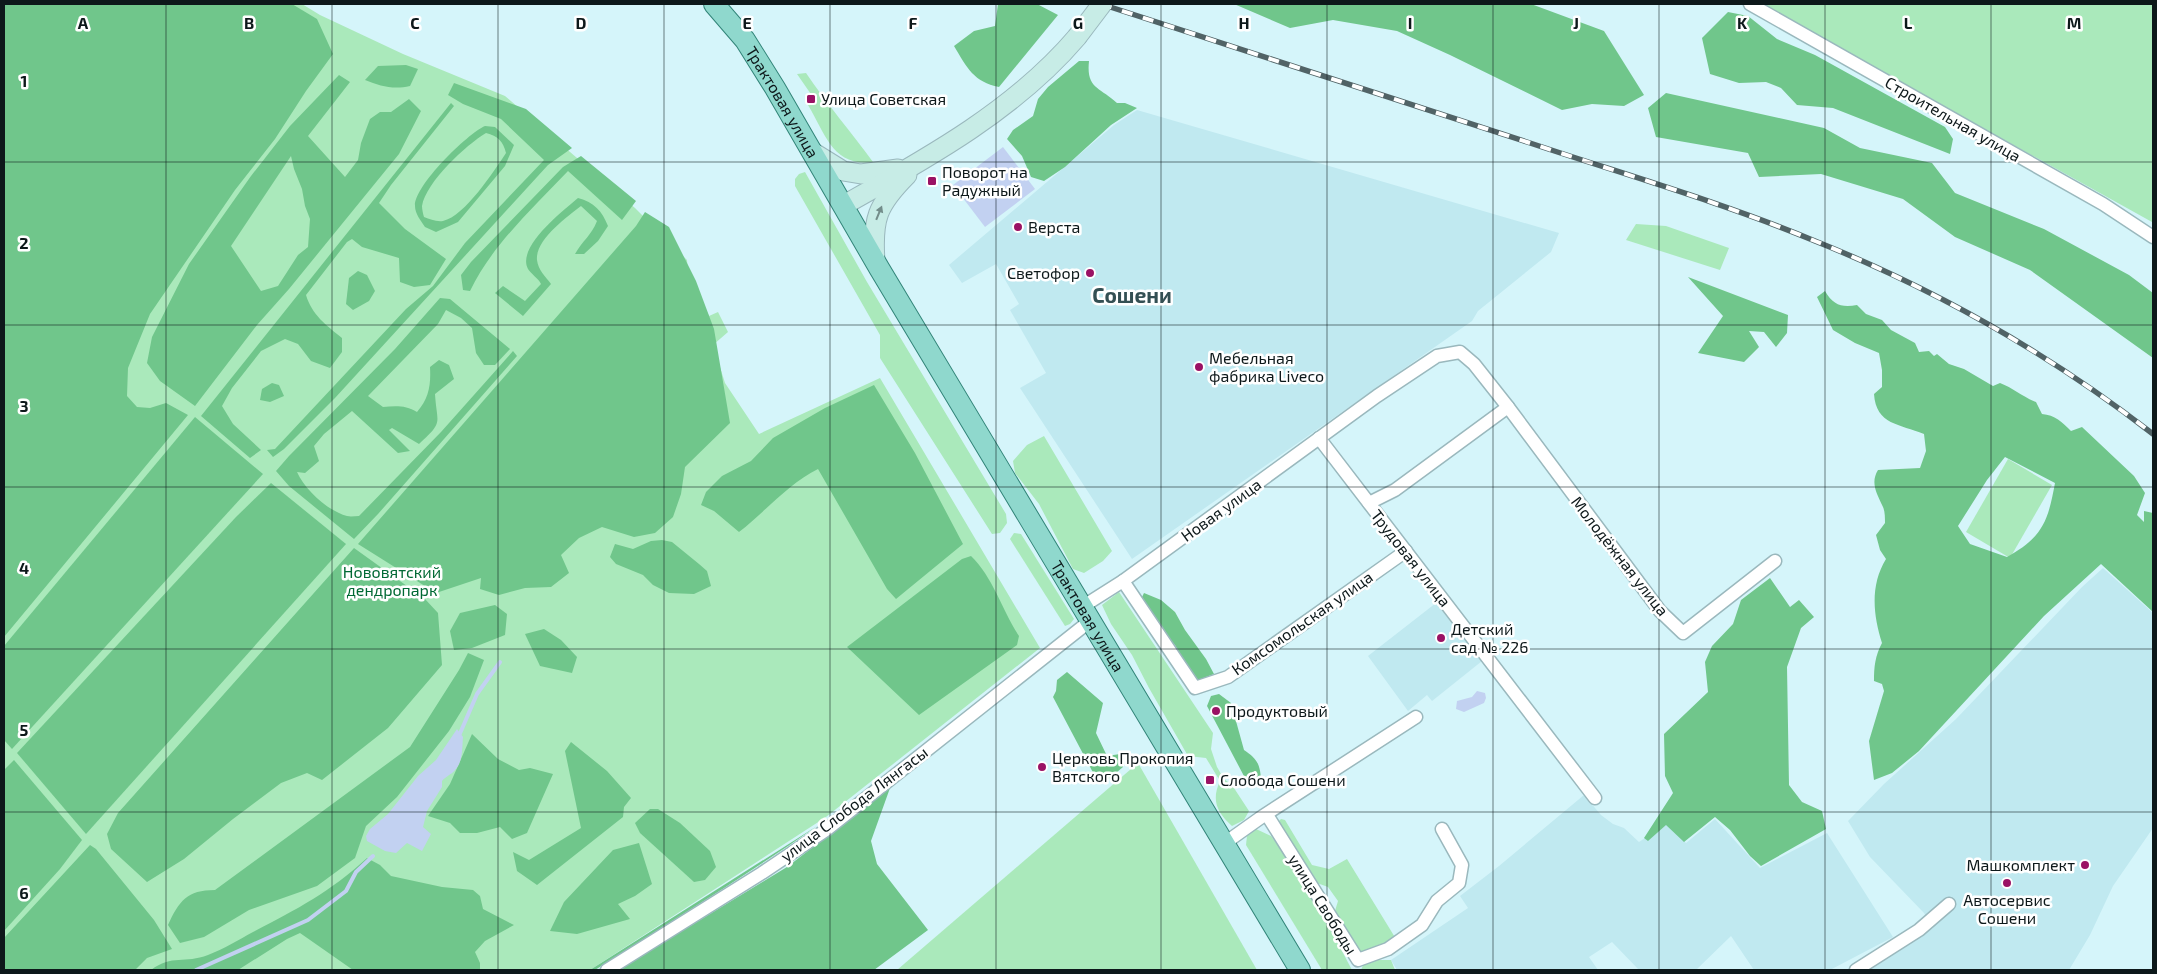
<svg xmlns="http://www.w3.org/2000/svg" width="2157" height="974" font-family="'Exo 2',sans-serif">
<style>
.built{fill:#c0e9f0}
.green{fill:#aae9bb}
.forest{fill:#70c68b;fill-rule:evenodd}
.water{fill:#c2d1f1}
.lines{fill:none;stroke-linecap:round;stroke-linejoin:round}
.stream{stroke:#c2d1f1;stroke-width:4}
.street-casing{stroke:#9ab8bd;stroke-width:15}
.secondary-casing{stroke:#9ab8bd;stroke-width:21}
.primary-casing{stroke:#318478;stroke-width:22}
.street{stroke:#fff;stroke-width:12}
.secondary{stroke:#c7ece6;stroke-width:19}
.primary{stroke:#8fd8cd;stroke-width:20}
.rail-casing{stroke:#516366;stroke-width:5.5}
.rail{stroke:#fff;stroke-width:4;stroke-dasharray:11;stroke-linecap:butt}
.secondary-bridge-casing{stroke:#9ab8bd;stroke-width:21;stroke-linecap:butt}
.secondary-bridge{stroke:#c7ece6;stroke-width:19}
.oneway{fill:#738d8a}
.grid{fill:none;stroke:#0d181a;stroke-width:1;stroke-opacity:0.55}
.poi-dot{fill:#9a1264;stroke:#fff;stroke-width:2}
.labels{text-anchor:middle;stroke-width:5;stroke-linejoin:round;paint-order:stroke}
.poi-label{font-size:16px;fill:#0d181a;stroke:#fff;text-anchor:start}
.street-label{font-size:16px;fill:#0d181a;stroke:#fff}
.park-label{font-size:16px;fill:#006934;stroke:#fff}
.district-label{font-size:21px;font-weight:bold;fill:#334f53;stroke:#fff}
.grid-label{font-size:16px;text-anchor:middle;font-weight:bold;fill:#0d181a;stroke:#fff;stroke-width:5;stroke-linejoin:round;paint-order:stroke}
</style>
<rect width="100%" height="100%" fill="#d5f5fa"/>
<g class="built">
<polygon points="1137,110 1559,233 1551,252 1478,311 1472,321 1132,559 1020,388 1046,373 1010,310 1019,304 996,264 962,283 949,265 1114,125"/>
<polygon points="2103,568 2153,613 2153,828 2113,886 2090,935 2069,970 1868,970 1933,928 1924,913 1870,857 1848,821 1884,784 1956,719 2082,587"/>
<polygon points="1436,603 1482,661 1432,701 1427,695 1408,711 1368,656"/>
<polygon points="1584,795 1601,815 1613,824 1624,828 1639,842 1666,824 1686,843 1715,819 1760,868 1827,833 1893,937 1830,970 1754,970 1731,936 1696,970 1639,970 1612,942 1589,957 1598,970 1397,970 1391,960 1468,908 1460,896 1499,866"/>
</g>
<g class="green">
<polygon points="4,4 302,4 320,15 403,54 505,96 635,208 687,260 688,272 709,316 718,312 728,332 713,345 725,383 759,434 880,378 1040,648 826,817 590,970 4,970"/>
<polygon points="1760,4 2153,4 2153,223 2152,222"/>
<path d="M806,73C827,104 851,132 873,162C833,167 826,135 808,105L815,100L797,74Z"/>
<polygon points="805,172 867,282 1006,514 1007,523 1000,533 992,534 880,358 880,335 795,186 795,179 799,174"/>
<polygon points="1636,224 1666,226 1729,248 1720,270 1626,240"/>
<polygon points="1044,436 1112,551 1103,561 1084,573 1073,569 1039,504 1015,473 1013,461 1027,445"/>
<polygon points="2008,459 2052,485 2010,558 1966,532"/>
<polygon points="1014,533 1021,534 1074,619 1070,624 1065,626 1010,539"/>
<path d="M1119,592L1213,733L1211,749L1217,767L1224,779L1232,785L1249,811L1244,820L1232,826C1217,813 1211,800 1220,781L1206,758L1188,756L1149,688L1132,655L1111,624L1102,605Z"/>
<polygon points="1138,763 1257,970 897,970"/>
<polygon points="1281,819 1285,820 1312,865 1329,869 1347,859 1396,939 1366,955 1356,948 1335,911 1338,901 1328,887 1317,883 1307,871 1277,823"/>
<polygon points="1256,829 1271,836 1286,856 1324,917 1352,970 1322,970 1246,845 1247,836"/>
<polygon points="1378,960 1391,960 1395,970 1361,970 1365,961"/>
</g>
<g class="forest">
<polygon points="4,4 292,4 317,19 333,54 306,91 275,139 235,190 150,314 128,368 127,396 137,407 150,408 166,403 188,415 4,637"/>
<path d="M998,4H1037L1058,15L999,87C974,82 967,68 954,46L974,31L995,26Z"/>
<polygon points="1234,4 1531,4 1604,31 1644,95 1624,106 1592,104 1562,110 1450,55 1397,31 1333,20 1290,28"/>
<polygon points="1728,12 1748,16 1777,39 1815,55 1945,127 1953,139 1950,154 1833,108 1797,105 1781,88 1766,82 1739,83 1710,74 1702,38"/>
<path d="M1079,61H1089C1086,89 1100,87 1117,103H1125L1137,108L1111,125L1065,167L1044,181L1031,177L1022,156L1007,139L1013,130L1033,116L1038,99L1048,87Z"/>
<path d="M406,65L418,69L410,86C393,90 380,86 365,80L378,66Z"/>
<path d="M339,75L350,82L308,136L345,177L358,160L361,143L370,119L380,112H391L409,99L421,111L399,154L289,289L257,325L195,406L160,381L147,363L152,337L189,264L251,176L290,126ZM291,156L294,169L302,189L305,206L310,219L308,247L298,255L278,286L261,291L231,246Z"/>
<polygon points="454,83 526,109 572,148 548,165 335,398 284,449 273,457 267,450 275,449 406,309 433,286 465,243 544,160 501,119 463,104 448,95"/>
<polygon points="1666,93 1824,128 1860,148 1932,163 1955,193 2044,229 2129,275 2153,293 2153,358 2030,270 1955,237 1903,199 1821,174 1759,177 1748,153 1656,137 1648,108"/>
<path d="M451,103L454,106L391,185L379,203L405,229L446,259L430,285L414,287L400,282L399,258L362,247L352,239L347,242L306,295C312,315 326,325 342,338V352L330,368L311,361L298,344L285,339L261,351L232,388L222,406L233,424L261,450L250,458L201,416Z"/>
<path d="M485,126L495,127L514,145L505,166L458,222L436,232L425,227C421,221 415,214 415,206C414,186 467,134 485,126ZM486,133C498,136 503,141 506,153C494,171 465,216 443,221C436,222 430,219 424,217C423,214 422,209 422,206C426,182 466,145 486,133Z"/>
<path d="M581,156L636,201L622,220L568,171C533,208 492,245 470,291L463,290L461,275L471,262L563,167Z"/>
<path d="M578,198C594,202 602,211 608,226L598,241L584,254H575C583,240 591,236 597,221L581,206C567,217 535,240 537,260C538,270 546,277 551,284L523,316L495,293L503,286L525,301L541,284C538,278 531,274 528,269C516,247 564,210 578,198Z"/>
<polygon points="645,212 669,227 696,281 714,329 730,423 685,467 681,494 673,517 655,533 634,537 602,527 579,538 561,555 569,573 551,587 525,588 499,595 480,589 481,578 436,593 358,544 636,226"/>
<polygon points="358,271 367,275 375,291 369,301 353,310 346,304 349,278"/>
<polygon points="1688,277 1788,315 1787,333 1776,347 1764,332 1749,331 1759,347 1744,362 1698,353 1723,316"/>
<path d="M1825,291C1833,305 1842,308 1857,305L1866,314L1882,320L1891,330L1915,343L1919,352L1929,351L1934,356L1937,354L1949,364L1964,369L1993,386L2000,383C2013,388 2023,397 2036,402L2042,414C2055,415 2062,422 2071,431L2082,427L2134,476L2145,493L2137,515L2144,522V511L2153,513V612L2101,564L2044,616L1919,751L1892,773L1874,780L1869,741L1884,691L1882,684L1874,681C1874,667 1875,656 1882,643C1873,615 1870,585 1886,559L1880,550L1876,535L1885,523C1885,518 1885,511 1883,507C1877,494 1870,483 1878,470L1920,468L1926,451L1924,434C1900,424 1876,425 1874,394L1882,387V370L1879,353L1855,343L1833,330L1817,297ZM2005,457L2055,483C2048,521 2043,537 2007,557L1970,544L1958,526L1987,480Z"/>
<path d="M440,298L450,299L510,349L495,365H484L476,353L472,328L461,318L446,310L438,324L368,396L383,407C395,406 406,405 417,412C429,398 431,385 430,367L439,360L449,365L454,379L435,394C437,425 444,421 419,444L392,428L389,430L410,451L398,453L352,411L324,434L314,446L319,461L305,473L297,472C305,490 328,511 347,516C351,517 355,516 359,516L441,432L513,351L517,356L378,514L354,539L289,486L276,471L289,456L395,349Z"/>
<polygon points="272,383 279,385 284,396 270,402 260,400 262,389"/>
<path d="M874,385L915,453L963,544L896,599L887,589L818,469C788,484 766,511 739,532L714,511L701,505L706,492L722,476L751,461L773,438L825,408Z"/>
<polygon points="195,417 263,474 12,749 4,740 4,646"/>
<polygon points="271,483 346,544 86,834 17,753 236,517"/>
<polygon points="662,540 672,542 699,564 707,571 711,586 694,594 669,593 653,585 643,575 616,564 610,557 615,544 633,549 651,541"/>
<polygon points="354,548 425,599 438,613 442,665 388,728 322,780 307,773 281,783 233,819 184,859 147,882 111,849 107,834 118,813"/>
<path d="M971,556C993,577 1002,610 1019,636L1017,645L919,715L847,647L962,559Z"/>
<polygon points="1770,578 1790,607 1799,600 1814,617 1801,628 1787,667 1789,785 1802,802 1822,811 1826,829 1761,866 1750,856 1730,830 1715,817 1684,842 1666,825 1648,841 1644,838 1673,793 1665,776 1664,734 1708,692 1705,662 1712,646 1733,624 1741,600"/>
<polygon points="1144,593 1161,600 1175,612 1185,630 1206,659 1214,674 1196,681 1185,668 1175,645 1162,636 1139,603"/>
<polygon points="495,605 507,614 505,635 472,648 454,650 450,631 460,613"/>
<polygon points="544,629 561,640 577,657 572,673 540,666 525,634"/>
<path d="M468,653L484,660L470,697L449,731L397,797L366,826L355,858L317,886L249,910L204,937L180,943L168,925C179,901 187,890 215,890L410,747L459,670Z"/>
<polygon points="1067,672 1103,703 1096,733 1107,756 1120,754 1123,767 1110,778 1098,782 1053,697 1056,691 1057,680"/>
<path d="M1219,694L1231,703L1244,750C1256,758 1260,763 1261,779L1251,783L1245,778L1207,706L1211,696Z"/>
<polygon points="472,734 498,759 519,770 530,768 553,774 527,833 512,839 500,827 477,833 460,833 450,823 428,816 450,784"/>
<polygon points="571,742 607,771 631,798 624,807 623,817 537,885 517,871 513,852 529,860 581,828 565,751"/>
<polygon points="14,760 82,840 60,869 4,931 4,770"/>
<polygon points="890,788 871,841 877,864 928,930 874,970 618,970 787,867"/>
<polygon points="650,809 658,809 680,823 710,851 716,867 705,880 694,882 640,833 635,823"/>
<path d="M817,826C744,877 669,923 595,970H590Z"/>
<polygon points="639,843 652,884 635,896 618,904 630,919 577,934 550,931 564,902 613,850"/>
<polygon points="90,845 96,849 154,920 172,949 147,958 135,970 4,970 4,938"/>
<path d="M367,858L380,865L391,876L442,887L473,890L480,896L483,909L514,925L485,941L475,952L480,963V970H353L300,933L287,939L238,970H151C172,954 185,964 208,955C224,949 238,940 253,932C297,909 329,893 367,858Z"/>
</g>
<g class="water">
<polygon points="1003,147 1035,189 985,227 953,185"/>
<polygon points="1477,691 1485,693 1486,698 1484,703 1464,712 1456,709 1457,701 1472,697"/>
<path d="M457,729L463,737C462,748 463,762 455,770C451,775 446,776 442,781V787L427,811L423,827L431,834L422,851L407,843L396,853L385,851L367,841L366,836L370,829L388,814L418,776L436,760Z"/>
</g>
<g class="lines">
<g class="stream">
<polyline points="458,738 477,694 500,662"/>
<polyline points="196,970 308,920 346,891 356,872 373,856"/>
</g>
<g class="street-casing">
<g id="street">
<polyline points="1750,4 2103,204 2153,237"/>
<polyline points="1319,438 1595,798"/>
<polyline points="1369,503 1395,490 1508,407"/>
<polyline points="1123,581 1377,396 1437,356 1460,352 1474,364 1508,407 1660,611 1683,633 1775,561"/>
<polyline points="1082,607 1123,581 1195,688 1228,677 1406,551"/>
<polyline points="1267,815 1358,960 1388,949 1422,925 1437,901 1459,883 1462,865 1442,829"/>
<polyline points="1225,843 1263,816 1416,717"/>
<polyline points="607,970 762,873 826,830 1090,621"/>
<polyline points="1856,970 1919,930 1949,904"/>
</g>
</g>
<g class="secondary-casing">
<g id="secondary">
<polyline points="814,153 843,171 861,174 898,169"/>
<path d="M844,205C926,159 1015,110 1077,37"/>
<path d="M875,261C872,219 877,205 907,175"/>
</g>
</g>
<g class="primary-casing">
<g id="primary">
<path id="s1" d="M714,4L745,40L775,88L879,268L1300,970"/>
</g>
</g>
<use href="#street" class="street"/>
<use href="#secondary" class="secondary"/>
<use href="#primary" class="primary"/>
<g class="rail-casing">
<path id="rail" d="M1101,4C1243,50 1385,96 1527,142C1623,174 1721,202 1815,241C1935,289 2051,355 2153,434"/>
</g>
<use href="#rail" class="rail"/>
<g class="secondary-bridge-casing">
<polyline id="secondary-bridge" points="1077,37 1102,4"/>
</g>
<use href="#secondary-bridge" class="secondary-bridge"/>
</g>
<defs><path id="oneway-solid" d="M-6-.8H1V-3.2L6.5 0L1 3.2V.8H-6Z" transform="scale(1.25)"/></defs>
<use class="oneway" href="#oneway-solid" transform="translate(879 213) rotate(-68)"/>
<path class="grid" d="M166,4V970M332,4V970M498,4V970M664,4V970M830,4V970M996,4V970M1161,4V970M1327,4V970M1493,4V970M1659,4V970M1825,4V970M1991,4V970M4,162H2153M4,325H2153M4,487H2153M4,649H2153M4,812H2153"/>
<g class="poi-dot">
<rect x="806" y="94" width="10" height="10" rx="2.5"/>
<rect x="927" y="176" width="10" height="10" rx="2.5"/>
<circle cx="1018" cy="227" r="5"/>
<circle cx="1090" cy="273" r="5"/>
<circle cx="1199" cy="367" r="5"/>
<circle cx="1441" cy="638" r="5"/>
<circle cx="1216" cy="711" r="5"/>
<circle cx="1042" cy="767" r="5"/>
<rect x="1205" y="775" width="10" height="10" rx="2.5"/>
<circle cx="2085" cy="865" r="5"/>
<circle cx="2007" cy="883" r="5"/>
</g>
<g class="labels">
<g class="poi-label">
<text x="821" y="105">Улица Советская</text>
<text x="942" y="178">Поворот на<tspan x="942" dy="18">Радужный</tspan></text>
<text x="1028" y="233">Верста</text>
<text x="1080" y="279" text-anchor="end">Светофор</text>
<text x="1209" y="364">Мебельная<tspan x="1209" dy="18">фабрика Liveco</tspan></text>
<text x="1451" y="635">Детский<tspan x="1451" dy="18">сад № 226</tspan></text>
<text x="1226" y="717">Продуктовый</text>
<text x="1052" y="764">Церковь Прокопия<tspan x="1052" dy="18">Вятского</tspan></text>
<text x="1220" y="786">Слобода Сошени</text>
<text x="2075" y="871" text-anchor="end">Машкомплект</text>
<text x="2007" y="906" text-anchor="middle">Автосервис<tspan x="2007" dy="18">Сошени</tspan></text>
</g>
<g class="street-label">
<text dy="6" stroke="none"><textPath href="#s1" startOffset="120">Трактовая улица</textPath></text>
<text transform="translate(1953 119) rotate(30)" y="6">Строительная улица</text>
<text transform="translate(1221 510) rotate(-36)" y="6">Новая улица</text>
<text transform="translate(1620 556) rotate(52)" y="6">Молодёжная улица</text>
<text transform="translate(1411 558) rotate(52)" y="6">Трудовая улица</text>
<text dy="6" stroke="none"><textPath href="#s1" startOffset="718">Трактовая улица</textPath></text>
<text transform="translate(1302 623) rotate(-35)" y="6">Комсомольская улица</text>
<text transform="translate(854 804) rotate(-37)" y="6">улица Слобода Лянгасы</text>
<text transform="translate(1323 904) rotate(58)" y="6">улица Свободы</text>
</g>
<g class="park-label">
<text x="392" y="578">Нововятский<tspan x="392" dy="18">дендропарк</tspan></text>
</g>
<g class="district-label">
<text x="1132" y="303">Сошени</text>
</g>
</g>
<g class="grid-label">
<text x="83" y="29">A</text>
<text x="249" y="29">B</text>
<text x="415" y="29">C</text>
<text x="581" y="29">D</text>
<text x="747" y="29">E</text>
<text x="913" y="29">F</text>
<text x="1078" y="29">G</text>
<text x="1244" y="29">H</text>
<text x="1410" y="29">I</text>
<text x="1576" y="29">J</text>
<text x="1742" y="29">K</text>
<text x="1908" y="29">L</text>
<text x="2074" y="29">M</text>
<text x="24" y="87">1</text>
<text x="24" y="249">2</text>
<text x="24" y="412">3</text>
<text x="24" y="574">4</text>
<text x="24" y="736">5</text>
<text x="24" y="899">6</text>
</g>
<rect width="2157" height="974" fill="none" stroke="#0d181a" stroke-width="10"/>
</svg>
